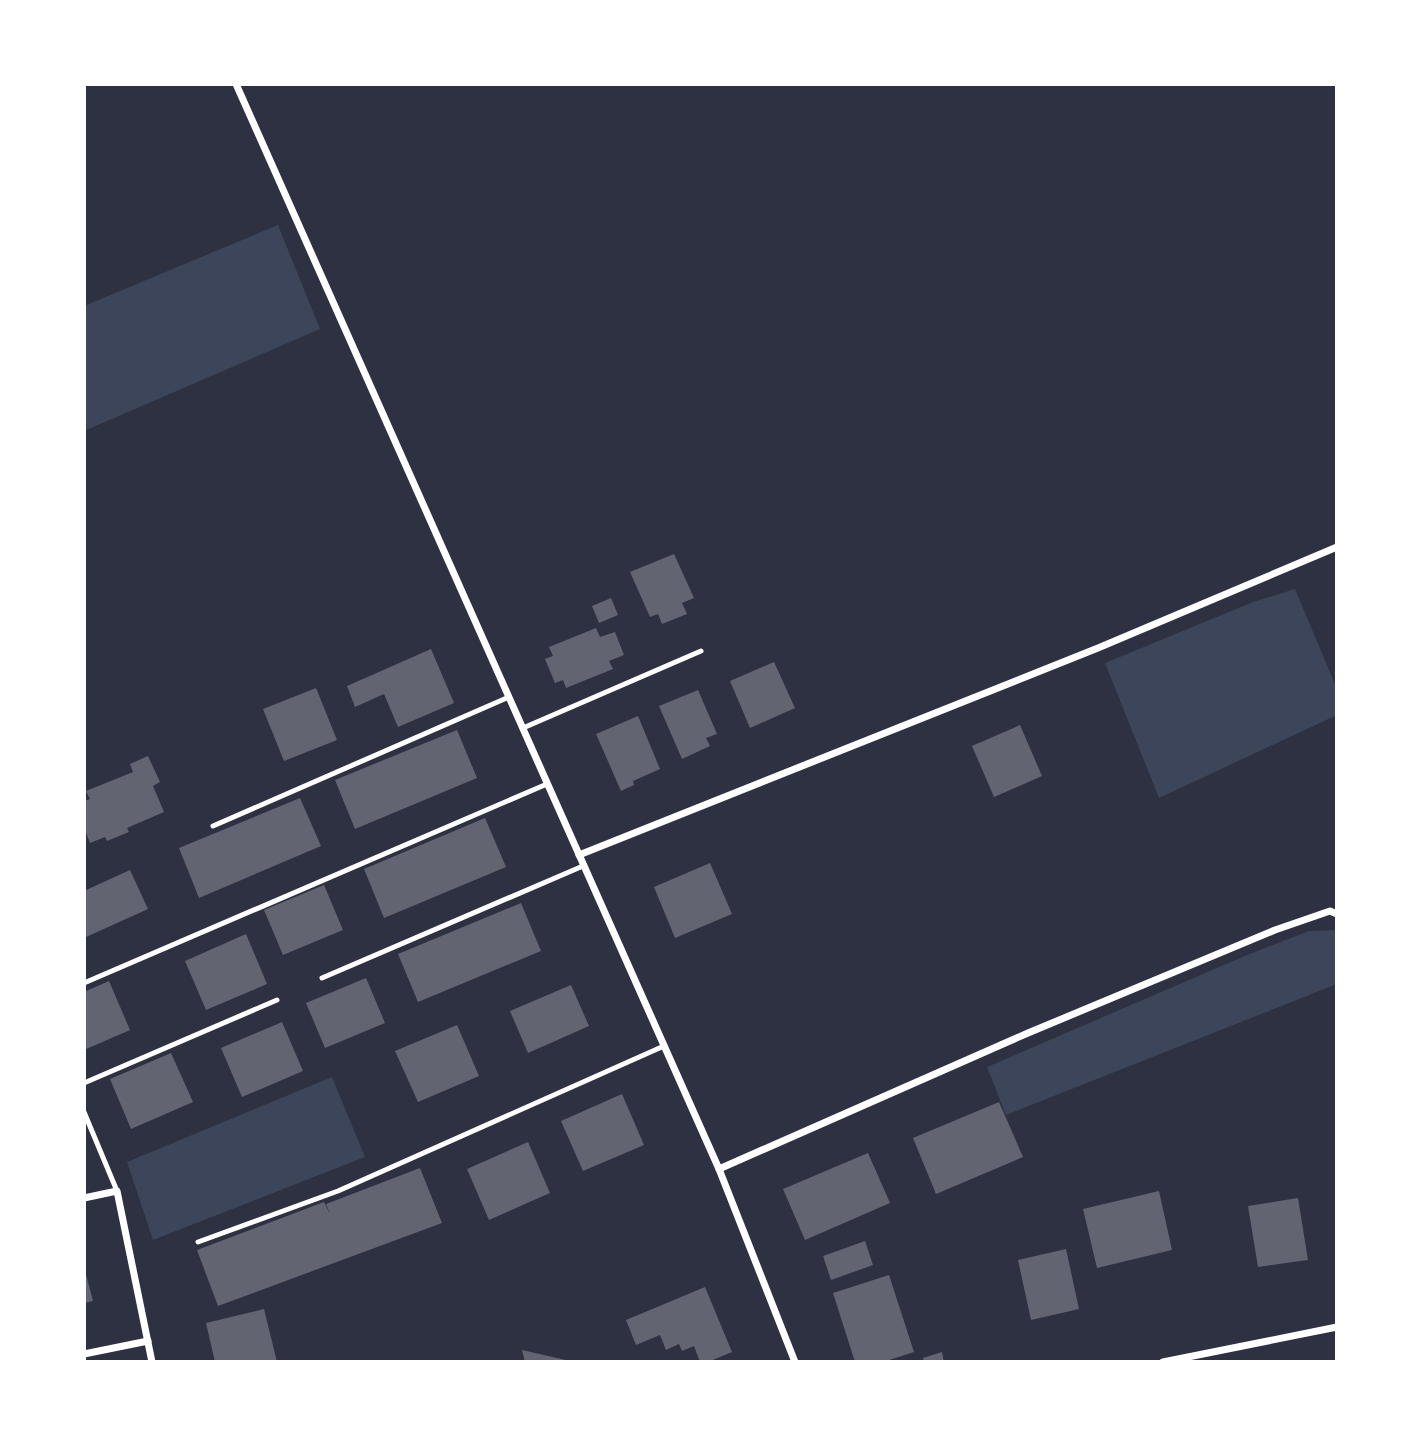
<svg xmlns="http://www.w3.org/2000/svg" width="1421" height="1446" font-family="'Work Sans',sans-serif">
<style>
.green{fill:#3c4559}
.building{fill:#626471}
.lines{fill:none;stroke-linecap:round;stroke-linejoin:round}
.service{stroke:#fff;stroke-width:5}
.minor{stroke:#fff;stroke-width:7}
</style>
<rect width="100%" height="100%" fill="#2d3142"/>
<g class="green">
<polygon points="278,225 320,329 84,431 84,306"/>
<polygon points="1295,589 1337,689 1337,715 1159,798 1105,663 1253,602"/>
<polygon points="1337,930 1337,984 1006,1115 987,1067 1247,955 1309,931"/>
<polygon points="332,1077 365,1157 153,1240 127,1162"/>
</g>
<g class="building">
<polygon points="674,554 694,598 682,603 687,614 662,624 658,614 650,617 630,572"/>
<polygon points="611,598 618,615 599,623 592,606"/>
<polygon points="596,628 600,637 615,632 624,655 609,661 613,669 566,688 563,680 555,683 545,659 553,656 549,647"/>
<polygon points="431,649 454,703 398,727 384,694 355,707 347,686"/>
<polygon points="774,662 795,708 750,728 730,681"/>
<polygon points="316,688 337,740 284,761 263,709"/>
<polygon points="698,690 717,734 706,738 710,746 682,759 659,706"/>
<polygon points="638,716 660,769 633,781 634,785 621,791 596,734"/>
<polygon points="1020,725 1042,776 994,797 972,746"/>
<polygon points="457,730 477,778 355,829 335,780"/>
<polygon points="148,756 160,782 153,786 164,812 127,828 129,832 107,841 105,837 90,843 84,828 84,801 90,799 86,791 133,772 130,764"/>
<polygon points="300,798 321,846 199,898 179,848"/>
<polygon points="485,818 506,867 384,918 364,869"/>
<polygon points="710,863 732,914 675,938 654,887"/>
<polygon points="130,870 148,909 84,938 84,891"/>
<polygon points="324,885 343,930 283,955 264,910"/>
<polygon points="521,903 541,951 418,1002 398,954"/>
<polygon points="246,934 267,984 206,1010 185,961"/>
<polygon points="366,978 385,1023 325,1048 306,1003"/>
<polygon points="109,981 130,1030 84,1050 84,992"/>
<polygon points="571,985 589,1026 528,1053 510,1011"/>
<polygon points="282,1022 303,1071 242,1097 221,1048"/>
<polygon points="457,1025 479,1076 418,1102 395,1051"/>
<polygon points="171,1053 193,1102 131,1129 110,1079"/>
<polygon points="622,1094 644,1145 583,1171 561,1121"/>
<polygon points="999,1102 1023,1157 936,1194 913,1138"/>
<polygon points="528,1142 550,1193 489,1220 467,1169"/>
<polygon points="868,1153 890,1203 805,1240 783,1189"/>
<polygon points="420,1168 442,1223 218,1306 197,1250 324,1202 330,1214 326,1204"/>
<polygon points="1159,1191 1172,1250 1097,1268 1083,1209"/>
<polygon points="1298,1198 1308,1260 1258,1267 1248,1206"/>
<polygon points="865,1241 873,1265 831,1280 823,1256"/>
<polygon points="1066,1249 1079,1309 1031,1320 1018,1260"/>
<polygon points="84,1267 93,1301 84,1303"/>
<polygon points="889,1275 914,1352 883,1362 855,1362 833,1293"/>
<polygon points="705,1287 732,1352 708,1362 700,1362 694,1346 682,1351 679,1344 666,1350 660,1335 636,1345 626,1320"/>
<polygon points="264,1309 277,1362 215,1362 206,1323"/>
<polygon points="522,1350 570,1361 570,1362 525,1362"/>
<polygon points="942,1352 944,1362 924,1362 923,1358"/>
</g>
<g class="lines">
<g class="service">
<polyline points="523,728 701,651"/>
<polyline points="213,826 509,697"/>
<polyline points="322,978 583,866"/>
<polyline points="84,983 547,784"/>
<polyline points="84,1083 277,1000"/>
<polyline points="84,1112 117,1191"/>
<polyline points="198,1242 338,1191 664,1046"/>
</g>
<g class="minor">
<polyline points="236,84 719,1169 795,1362"/>
<polyline points="579,855 1098,648 1337,547"/>
<polyline points="719,1169 1028,1033 1275,930 1330,911 1337,914"/>
<polyline points="84,1198 117,1191 152,1362"/>
<polyline points="84,1354 148,1341"/>
<polyline points="1163,1362 1337,1327"/>
</g>
</g>
<rect width="1421" height="1446" fill="none" stroke="#ffffff" stroke-width="172"/>
</svg>
